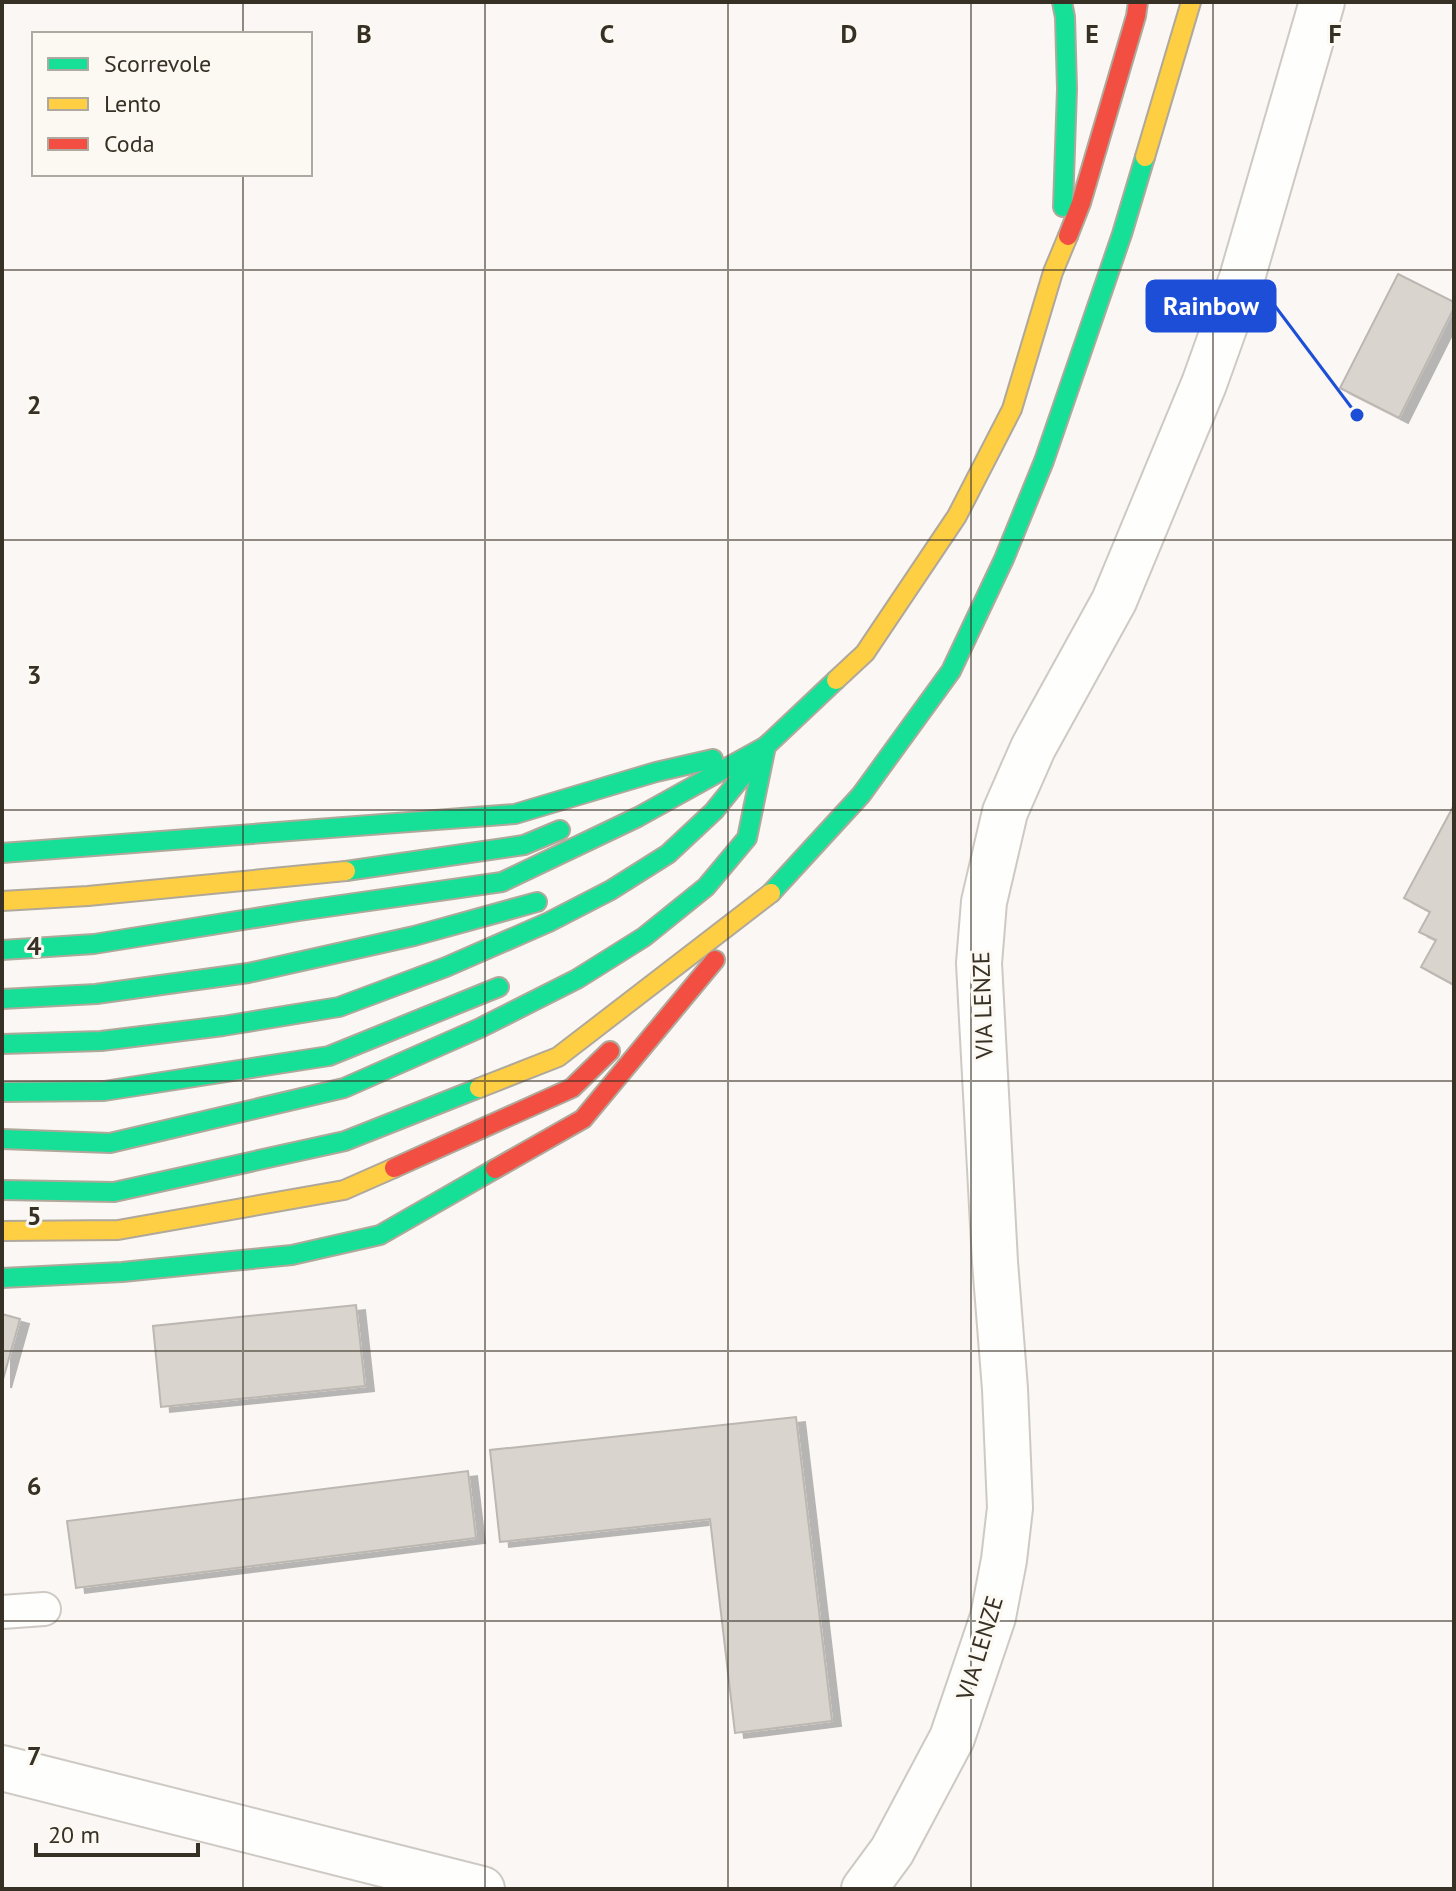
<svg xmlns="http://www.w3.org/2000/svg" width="1456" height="1891" font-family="'PT Sans',sans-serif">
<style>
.building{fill:#d9d4ce;stroke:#bcb7b1;stroke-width:2;filter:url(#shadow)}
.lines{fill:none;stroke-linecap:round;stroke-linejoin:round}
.lane-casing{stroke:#cec9c3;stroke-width:36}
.street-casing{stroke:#cec9c3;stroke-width:48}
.fast-casing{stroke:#b0a89a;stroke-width:22}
.slow-casing{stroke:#b0a89a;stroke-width:22}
.jam-casing{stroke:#b0a89a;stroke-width:22}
.lane{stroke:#fefefd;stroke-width:32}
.street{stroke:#fefefd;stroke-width:44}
.fast{stroke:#16e098;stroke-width:18}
.slow{stroke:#ffcf43;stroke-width:18}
.jam{stroke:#f24e42;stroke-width:18}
.grid{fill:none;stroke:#373025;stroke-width:2;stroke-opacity:0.55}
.labels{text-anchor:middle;stroke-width:6;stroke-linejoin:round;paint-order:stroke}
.street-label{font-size:24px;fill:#373025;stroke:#fcf8f2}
.grid-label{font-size:26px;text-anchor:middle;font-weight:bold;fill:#373025;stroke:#fcf8f2;stroke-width:6;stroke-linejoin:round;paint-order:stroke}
.leader{fill:none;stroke:#1d4ed8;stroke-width:3}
.callout-dot{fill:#1d4ed8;stroke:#fcf8f2;stroke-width:3}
.callout{fill:#1d4ed8;stroke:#1d4ed8;stroke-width:3}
.callout-label{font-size:26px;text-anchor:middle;font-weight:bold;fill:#fff}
</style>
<defs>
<filter id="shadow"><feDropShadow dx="9" dy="5" stdDeviation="0" flood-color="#0004"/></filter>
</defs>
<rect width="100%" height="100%" fill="#faf7f4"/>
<g class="building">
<polygon points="1398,274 1454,302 1454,308 1399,418 1340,388"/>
<polygon points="1454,805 1454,985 1421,967 1436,940 1419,932 1430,912 1404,898"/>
<polygon points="356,1305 365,1386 161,1407 153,1326"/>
<polygon points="2,1314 20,1319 2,1383"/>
<polygon points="796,1417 832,1721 735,1733 710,1519 500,1542 490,1450"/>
<polygon points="468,1471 476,1538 76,1588 67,1521"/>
</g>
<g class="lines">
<g class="lane-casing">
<polyline id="lane" points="2,1612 44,1609"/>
</g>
<g class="street-casing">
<g id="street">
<polyline points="2,1768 482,1889"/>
<polyline points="864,1889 892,1851 952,1738 993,1617 1004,1560 1010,1508 1005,1389 995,1262 979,963 984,902 1005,812 1033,748 1114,601 1204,384 1242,278 1322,2"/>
</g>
</g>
<g class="fast-casing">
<g id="fast">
<polyline points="1062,2 1065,17 1067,89 1063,207"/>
<polyline points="2,853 515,814 656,772 713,759"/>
<polyline points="346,871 524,845 560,830"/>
<polyline points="771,893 861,795 951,671 1004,559 1044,461 1122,234 1145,157"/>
<polyline points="2,950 94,944 299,911 502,882 638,817 766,746 836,680"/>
<polyline points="2,999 96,994 248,973 414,936 537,902"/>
<polyline points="2,1044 101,1041 223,1026 339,1007 446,967 549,922 611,890 668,854 714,811 752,764"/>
<polyline points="2,1092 104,1091 329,1056 499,987"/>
<polyline points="2,1139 110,1143 344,1088 480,1028 577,979 644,937 706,887 747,838 766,746"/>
<polyline points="2,1190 114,1192 345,1141 479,1088"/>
<polyline points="2,1278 122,1272 292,1255 380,1235 495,1169"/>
</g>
</g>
<g class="slow-casing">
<g id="slow">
<polyline points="1145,157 1191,2"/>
<polyline points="836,680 865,653 957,516 1012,409 1053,272 1068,236"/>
<polyline points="2,901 88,896 346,871"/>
<polyline points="479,1088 558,1057 771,893"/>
<polyline points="2,1231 118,1230 344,1190 394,1168"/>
</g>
</g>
<g class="jam-casing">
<g id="jam">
<polyline points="1068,236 1081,203 1136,16 1138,2"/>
<polyline points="394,1168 572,1088 610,1051"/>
<polyline points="495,1169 583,1119 715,960"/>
</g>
</g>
<use href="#lane" class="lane"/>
<use href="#street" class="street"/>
<use href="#fast" class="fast"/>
<use href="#slow" class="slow"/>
<use href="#jam" class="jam"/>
</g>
<path class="grid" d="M243,2V34M485,2V1889M728,2V1889M971,2V1889M1213,2V1889M243,174V1889M2,270H1454M2,540H1454M2,810H1454M2,1081H1454M2,1351H1454M2,1621H1454"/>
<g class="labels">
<g class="street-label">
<text transform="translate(983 1005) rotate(-92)" y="8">VIA LENZE</text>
<text transform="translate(980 1648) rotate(-73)" y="8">VIA LENZE</text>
</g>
</g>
<g class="grid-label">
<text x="364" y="43">B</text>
<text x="607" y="43">C</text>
<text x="849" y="43">D</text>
<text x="1092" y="43">E</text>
<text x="1335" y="43">F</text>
<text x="34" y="414">2</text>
<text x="34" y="684">3</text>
<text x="34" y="955">4</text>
<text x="34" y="1225">5</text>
<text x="34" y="1495">6</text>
<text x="34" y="1765">7</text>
</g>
<path class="leader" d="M1357 415L1275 306"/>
<circle class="callout-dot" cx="1357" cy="415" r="8"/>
<rect class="callout" x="1147" y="281" width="128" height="50" rx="8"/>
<g class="callout-label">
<text x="1211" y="315">Rainbow</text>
</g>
<rect width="1456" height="1891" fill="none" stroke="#373025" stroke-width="8"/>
<rect x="32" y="32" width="280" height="144" fill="#fcf8f2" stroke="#ada8a0" stroke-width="2"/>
<rect x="48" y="58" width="40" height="12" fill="#16e098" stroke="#ada8a0" stroke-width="2"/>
<text x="104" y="72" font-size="24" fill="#373025">Scorrevole</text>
<rect x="48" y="98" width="40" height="12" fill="#ffcf43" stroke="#ada8a0" stroke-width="2"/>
<text x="104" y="112" font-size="24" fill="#373025">Lento</text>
<rect x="48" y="138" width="40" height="12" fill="#f24e42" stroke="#ada8a0" stroke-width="2"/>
<text x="104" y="152" font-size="24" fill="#373025">Coda</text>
<path d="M36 1843v12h162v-12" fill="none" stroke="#373025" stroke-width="4"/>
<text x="48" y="1843" font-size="24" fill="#373025" stroke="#fcf8f2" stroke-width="6" paint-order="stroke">20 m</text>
</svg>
